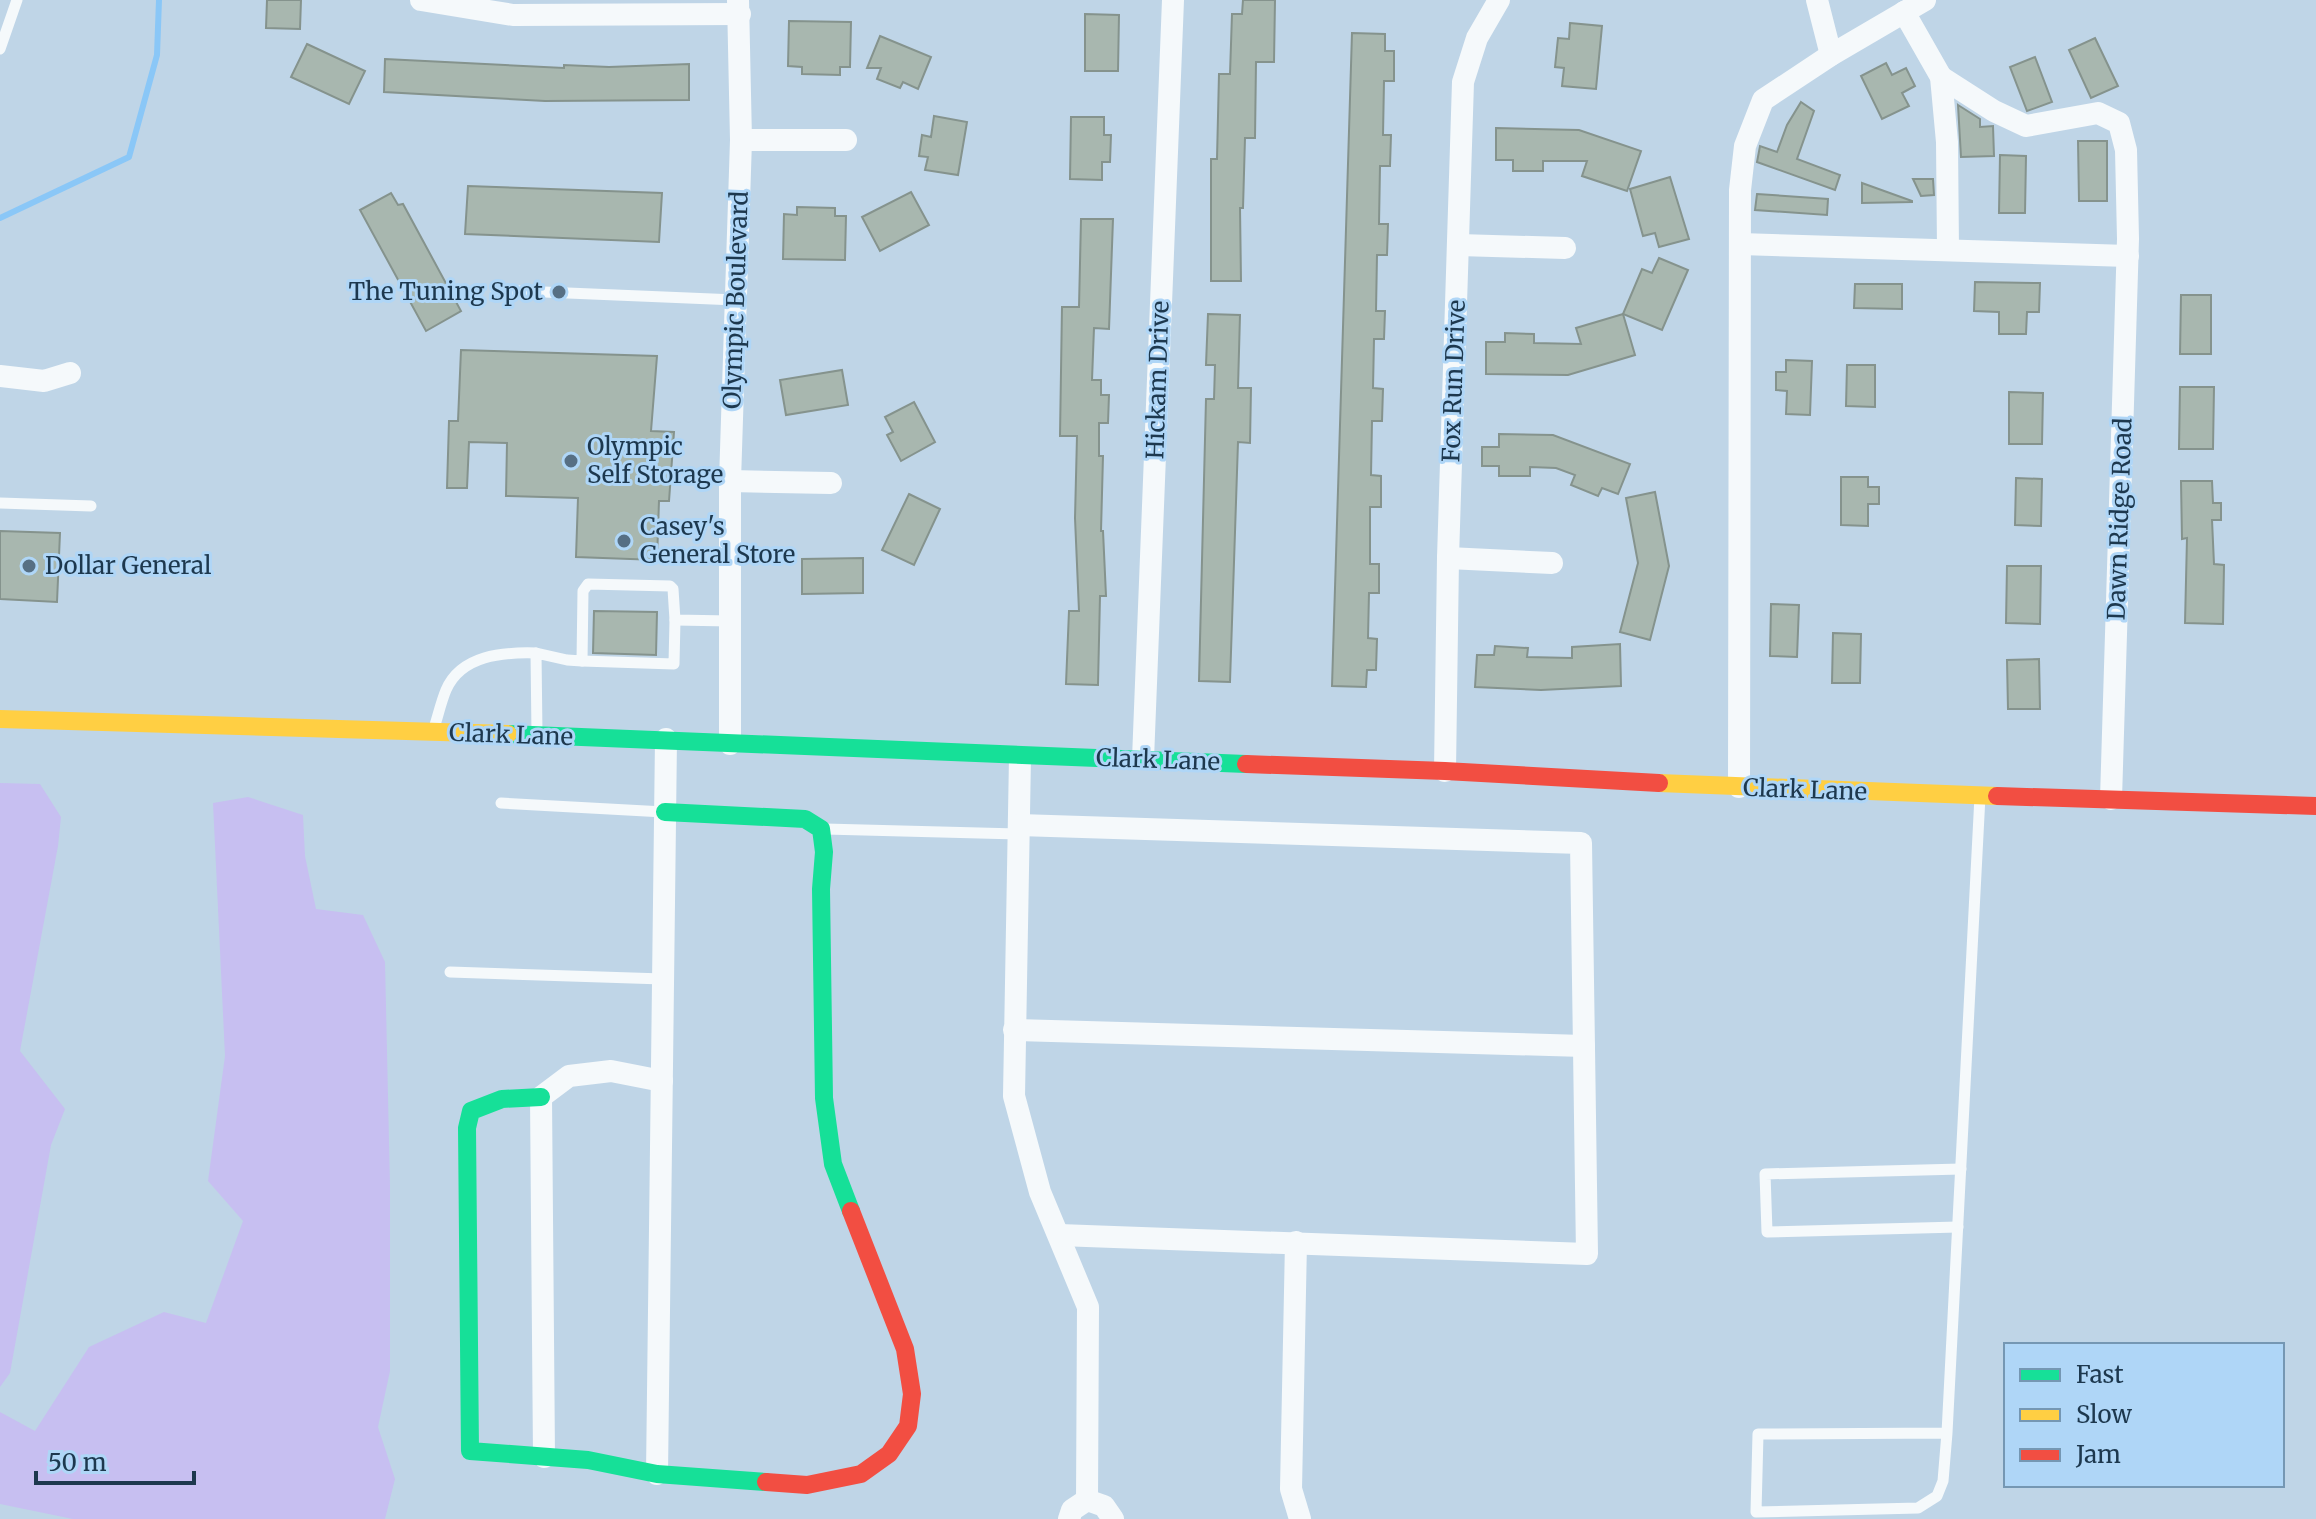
<svg xmlns="http://www.w3.org/2000/svg" width="2316" height="1519" font-family="Merriweather,serif">
<style>
.green{fill:#c7bff1}
.lines{fill:none;stroke-linecap:round;stroke-linejoin:round}
.stream{stroke:#8ac7f7;stroke-width:6}
.building{fill:#a8b7af;stroke:#85938d;stroke-width:2}
.lane{stroke:#f5f9fb;stroke-width:11}
.street{stroke:#f5f9fb;stroke-width:22}
.fast{stroke:#16e098;stroke-width:18}
.slow{stroke:#ffcf43;stroke-width:18}
.jam{stroke:#f24e42;stroke-width:18}
.poi-dot{fill:#566f84;stroke:#afd6f7;stroke-width:3}
.labels{text-anchor:middle;stroke-width:6;stroke-linejoin:round;paint-order:stroke}
.poi-label{font-size:24px;fill:#1d384e;stroke:#afd6f7;text-anchor:start}
.street-label{font-size:24px;fill:#1d384e;stroke:#afd6f7}
</style>
<rect width="100%" height="100%" fill="#bfd5e7"/>
<g class="green">
<polygon points="0,783 40,784 61,817 58,846 20,1051 65,1109 51,1145 10,1373 0,1387"/>
<polygon points="248,797 303,815 305,856 316,909 363,915 385,962 390,1186 390,1371 378,1427 395,1479 385,1519 73,1519 0,1504 0,1412 35,1431 89,1347 164,1312 206,1323 243,1221 208,1181 225,1056 213,803"/>
</g>
<g class="lines">
<polyline class="stream" points="0,218 129,157 157,55 159,0"/>
</g>
<g class="building">
<polygon points="267,0 301,0 300,29 266,28"/>
<polygon points="1243,0 1275,0 1274,62 1256,62 1255,138 1245,138 1243,208 1240,208 1241,281 1211,281 1211,159 1217,159 1219,74 1230,74 1232,14 1242,14"/>
<polygon points="1085,14 1119,15 1118,71 1085,71"/>
<polygon points="789,21 851,22 850,67 840,67 840,75 802,74 802,67 788,66"/>
<polygon points="1570,23 1602,26 1596,89 1562,86 1564,68 1555,67 1558,38 1569,39"/>
<polygon points="1352,33 1385,34 1385,51 1394,51 1394,81 1384,81 1383,135 1391,135 1390,166 1380,166 1379,224 1388,224 1387,255 1377,255 1376,311 1385,311 1384,339 1374,339 1373,388 1383,389 1382,421 1372,421 1371,475 1381,476 1381,507 1370,507 1370,564 1379,564 1379,593 1369,593 1368,638 1377,639 1376,670 1367,670 1366,687 1332,686"/>
<polygon points="880,36 931,57 918,89 903,82 900,88 877,79 881,68 867,68"/>
<polygon points="2095,38 2118,86 2091,98 2069,50"/>
<polygon points="307,44 365,71 349,104 291,77"/>
<polygon points="2035,57 2052,102 2027,111 2010,67"/>
<polygon points="385,59 564,68 564,65 609,67 689,64 689,100 545,101 384,92"/>
<polygon points="1886,63 1892,75 1906,68 1915,86 1902,93 1909,106 1882,119 1861,76"/>
<polygon points="1801,102 1814,111 1797,159 1840,175 1835,190 1757,162 1760,146 1777,152 1787,125"/>
<polygon points="1958,105 1980,119 1980,127 1993,126 1994,156 1961,157"/>
<polygon points="934,116 967,122 958,175 925,170 928,157 919,156 922,135 931,137"/>
<polygon points="1071,117 1104,117 1104,135 1111,135 1110,162 1102,162 1102,180 1070,179"/>
<polygon points="1496,128 1579,130 1641,151 1627,191 1582,176 1587,161 1543,161 1543,171 1513,171 1513,160 1496,160"/>
<polygon points="2078,141 2107,141 2107,201 2079,201"/>
<polygon points="2000,155 2026,156 2025,213 1999,213"/>
<polygon points="1670,177 1689,239 1659,247 1655,233 1643,236 1630,189"/>
<polygon points="1913,179 1933,179 1934,195 1921,196"/>
<polygon points="1862,183 1912,201 1912,202 1862,203"/>
<polygon points="468,186 662,193 659,242 465,234"/>
<polygon points="911,192 929,225 880,251 862,217"/>
<polygon points="391,193 398,205 403,204 461,311 426,331 360,210"/>
<polygon points="1757,194 1828,199 1827,215 1755,210"/>
<polygon points="797,207 835,208 835,216 846,216 845,260 783,259 784,214 797,215"/>
<polygon points="1081,219 1113,219 1109,329 1094,328 1092,380 1101,380 1101,395 1109,395 1108,423 1099,423 1099,456 1103,456 1101,531 1103,531 1106,596 1100,596 1098,685 1066,684 1069,611 1079,611 1075,518 1077,436 1060,436 1062,307 1079,307"/>
<polygon points="1659,258 1688,270 1662,330 1623,314 1642,269 1652,273"/>
<polygon points="1975,282 2040,283 2039,312 2027,312 2026,334 1999,334 1999,312 1974,311"/>
<polygon points="1855,284 1902,284 1902,309 1854,308"/>
<polygon points="2181,295 2211,295 2211,354 2180,354"/>
<polygon points="1208,314 1240,315 1238,388 1251,388 1250,443 1238,442 1230,682 1199,681 1206,399 1214,399 1215,365 1206,365"/>
<polygon points="1623,314 1635,355 1568,375 1486,374 1486,342 1505,342 1505,333 1534,334 1534,343 1581,344 1576,328"/>
<polygon points="461,350 657,356 651,431 674,432 669,501 659,501 657,560 576,557 578,498 506,496 507,443 469,442 467,488 447,488 449,421 458,421"/>
<polygon points="1786,360 1812,361 1810,415 1786,414 1787,391 1776,390 1776,372 1786,372"/>
<polygon points="1847,365 1875,365 1875,407 1846,406"/>
<polygon points="842,370 848,405 786,415 780,380"/>
<polygon points="2180,387 2214,387 2213,449 2179,449"/>
<polygon points="2009,392 2043,393 2042,444 2009,444"/>
<polygon points="914,402 935,442 901,461 887,435 893,432 885,417"/>
<polygon points="1499,434 1553,435 1630,464 1618,494 1602,488 1598,496 1571,485 1575,475 1556,468 1530,467 1530,476 1499,476 1499,466 1482,466 1482,447 1499,447"/>
<polygon points="1841,477 1868,477 1868,487 1879,487 1879,504 1868,504 1868,526 1841,525"/>
<polygon points="2016,478 2042,479 2041,526 2015,525"/>
<polygon points="2181,481 2212,481 2213,503 2221,503 2221,520 2212,520 2214,564 2224,565 2223,624 2185,623 2187,538 2182,539"/>
<polygon points="1655,492 1669,566 1650,640 1620,632 1638,563 1626,498"/>
<polygon points="909,494 940,509 914,565 882,550"/>
<polygon points="0,531 60,533 57,602 0,599"/>
<polygon points="863,558 863,593 802,594 802,559"/>
<polygon points="2007,566 2041,566 2040,624 2006,623"/>
<polygon points="1771,604 1799,605 1797,657 1770,656"/>
<polygon points="594,611 657,612 656,655 593,653"/>
<polygon points="1833,633 1861,634 1860,683 1832,683"/>
<polygon points="1620,644 1621,686 1541,690 1475,687 1477,655 1494,655 1495,646 1528,648 1527,657 1572,658 1572,647"/>
<polygon points="2039,659 2040,709 2008,709 2007,660"/>
</g>
<g class="lines">
<g class="lane">
<polyline points="0,49 17,0"/>
<polyline points="496,290 736,300"/>
<polyline points="0,503 91,506"/>
<polyline points="582,661 674,664 675,620"/>
<path d="M434,728C438,716 441,702 446,690C461,655 503,652 536,653"/>
<polyline points="537,734 536,653 567,660 582,661 583,591 588,584 670,586 673,589 675,620 730,621"/>
<polyline points="501,803 664,812"/>
<polyline points="825,829 1019,834"/>
<polyline points="450,972 663,979"/>
<polyline points="1958,1227 1767,1232 1765,1174 1961,1169"/>
<polyline points="1947,1433 1943,1481 1937,1496 1918,1508 1756,1512 1758,1434 1947,1433 1980,796"/>
</g>
<g class="street">
<polyline points="421,0 513,15 740,14"/>
<polyline points="1817,0 1831,55"/>
<polyline points="1904,12 1941,77 1947,142 1948,250"/>
<polyline points="1941,77 1994,111 2026,126 2098,113 2119,123 2126,150 2128,239 2111,799"/>
<polyline points="741,140 846,140"/>
<polyline points="1740,244 2128,256"/>
<polyline points="1459,245 1565,248"/>
<polyline points="0,376 44,381 70,373"/>
<polyline points="730,481 831,483"/>
<polyline points="1448,558 1552,563"/>
<polyline points="730,744 730,481 741,140 738,0"/>
<polyline points="1020,757 1014,1096 1040,1192 1088,1307 1087,1500"/>
<polyline points="1143,759 1173,0"/>
<polyline points="1445,771 1448,558 1463,82 1477,38 1499,0"/>
<polyline points="1739,787 1740,190 1745,146 1763,100 1831,55 1925,0"/>
<polyline points="1019,825 1581,843 1587,1254 1059,1235"/>
<polyline points="1014,1030 1584,1046"/>
<polyline points="1296,1242 1291,1489 1300,1519"/>
<polyline points="544,1457 541,1097 569,1076 611,1071 662,1081"/>
<polyline points="657,1474 666,739"/>
<polyline points="1069,1519 1072,1510 1087,1500 1104,1506 1113,1519"/>
</g>
<g class="fast">
<polyline points="508,734 1246,764"/>
<polyline points="665,812 805,819 821,829 824,852 821,889 824,1098 833,1164 851,1211"/>
<polyline points="541,1097 502,1099 471,1111 467,1128 470,1451 588,1460 657,1474 766,1482"/>
</g>
<g class="slow">
<polyline points="0,719 508,734"/>
<polyline points="1659,783 1997,796"/>
</g>
<g class="jam">
<polyline points="1246,764 1445,771 1659,783"/>
<polyline points="1997,796 2316,806"/>
<polyline points="766,1482 807,1485 861,1474 889,1454 908,1426 912,1394 905,1349 851,1211"/>
</g>
</g>
<g class="poi-dot">
<circle cx="559" cy="292" r="8"/>
<circle cx="571" cy="461" r="8"/>
<circle cx="624" cy="541" r="8"/>
<circle cx="29" cy="566" r="8"/>
</g>
<g class="labels">
<g class="poi-label">
<text x="543" y="300" text-anchor="end">The Tuning Spot</text>
<text x="587" y="455">Olympic<tspan x="587" dy="28">Self Storage</tspan></text>
<text x="640" y="535">Casey's<tspan x="640" dy="28">General Store</tspan></text>
<text x="45" y="574">Dollar General</text>
</g>
<g class="street-label">
<text transform="translate(736 300) rotate(-88)" y="8">Olympic Boulevard</text>
<text transform="translate(1158 380) rotate(-88)" y="8">Hickam Drive</text>
<text transform="translate(1454 381) rotate(-88)" y="8">Fox Run Drive</text>
<text transform="translate(2120 519) rotate(-88)" y="8">Dawn Ridge Road</text>
<text transform="translate(511 735) rotate(2)" y="8">Clark Lane</text>
<text transform="translate(1158 760) rotate(2)" y="8">Clark Lane</text>
<text transform="translate(1805 790) rotate(2)" y="8">Clark Lane</text>
</g>
</g>
<rect x="2004" y="1343" width="280" height="144" fill="#afd6f7" stroke="#7597b3" stroke-width="2"/>
<rect x="2020" y="1369" width="40" height="12" fill="#16e098" stroke="#7597b3" stroke-width="2"/>
<text x="2076" y="1383" font-size="24" fill="#1d384e">Fast</text>
<rect x="2020" y="1409" width="40" height="12" fill="#ffcf43" stroke="#7597b3" stroke-width="2"/>
<text x="2076" y="1423" font-size="24" fill="#1d384e">Slow</text>
<rect x="2020" y="1449" width="40" height="12" fill="#f24e42" stroke="#7597b3" stroke-width="2"/>
<text x="2076" y="1463" font-size="24" fill="#1d384e">Jam</text>
<path d="M36 1471v12h158v-12" fill="none" stroke="#1d384e" stroke-width="4"/>
<text x="48" y="1471" font-size="24" fill="#1d384e" stroke="#afd6f7" stroke-width="6" paint-order="stroke">50 m</text>
</svg>
